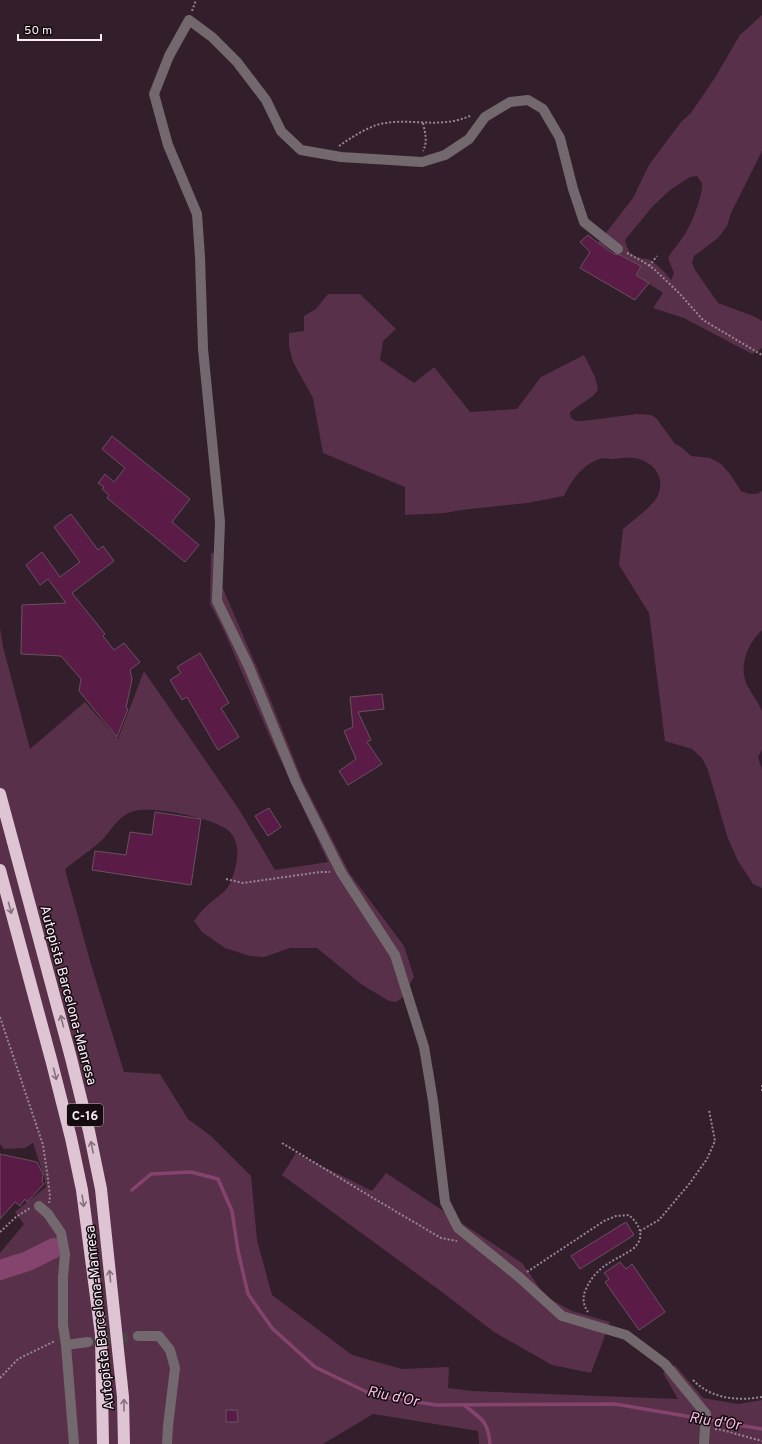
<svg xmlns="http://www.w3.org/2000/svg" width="762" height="1444" font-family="Overpass,sans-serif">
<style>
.green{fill:#59304a;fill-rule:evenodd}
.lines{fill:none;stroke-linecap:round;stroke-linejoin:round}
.stream{stroke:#85446e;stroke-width:3.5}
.river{stroke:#85446e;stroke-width:20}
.building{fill:#5a1c46;stroke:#68515e}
.minor-tunnel{stroke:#503e49;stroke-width:10;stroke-dasharray:10 5;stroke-linecap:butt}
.path{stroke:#978791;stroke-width:2;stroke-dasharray:2 2;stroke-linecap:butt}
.minor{stroke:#73686e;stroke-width:10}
.motorway{stroke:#dfc4d4;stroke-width:12}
.oneway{stroke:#84717c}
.labels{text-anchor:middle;stroke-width:3;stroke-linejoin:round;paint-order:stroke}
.shield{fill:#140c11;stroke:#b5aab0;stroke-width:1}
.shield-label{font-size:13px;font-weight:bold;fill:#faedf4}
.street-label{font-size:14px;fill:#faedf4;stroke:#140c11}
.water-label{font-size:15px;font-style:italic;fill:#f7bde0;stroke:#140c11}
</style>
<rect width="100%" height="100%" fill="#321f2b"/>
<g class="green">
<path d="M762,15V151L731,213L727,226L718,238L694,256L692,263L695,270L718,303L753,316L762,321V348L752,354L684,318L653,308L663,293L636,275L641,266L598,243L633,198L649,165L681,122L691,113L716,76L740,35ZM697,176C699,179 701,181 702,184C703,196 690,228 683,237C678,245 672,250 668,258L674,273L671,280C665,272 658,265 650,260C647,258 644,259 641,258C630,256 627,249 625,240L652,207L670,190L690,177Z"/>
<path d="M328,294H360L396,329L383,341L380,360L414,383L434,367L470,412L517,409L541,377L584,355L595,377L598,390L594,395L570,412L571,418L576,421H583L637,414L651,415L656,418L675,444L681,447L691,456L710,458L721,464L730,474L741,491L749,494H757L762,491V630C748,643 738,666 747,685C751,693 760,704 762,712C762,717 762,744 762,749C761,752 759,755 758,757L762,770V888L753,884L738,861L727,836L708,770L702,758L692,749L665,741L649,613L619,565L623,529C633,520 651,508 657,497C666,480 656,464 639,459C632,457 622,458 614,459C610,459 603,458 599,459C582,465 571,481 564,496L527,503L461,510L445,513L405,515V487L323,453L313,398L293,362L289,346V333L304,331V316L316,309Z"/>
<path d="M211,553L224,554L221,584L267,691L303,782L350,874L404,946L414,977L402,998L396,1002L389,1001L361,984L317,948H290L264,957L250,956L225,948L202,932L194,921C199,914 204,908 210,903C218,896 227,892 231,881C237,867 242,845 230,832C216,818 153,806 134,811C118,815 110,833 99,843C88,852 76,860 65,869L90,961L124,1072L160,1074L188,1119L211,1136L251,1176L257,1240L272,1295L352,1355L402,1369L449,1367L448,1388L472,1391L678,1399L663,1373L675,1365L703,1398L738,1404L762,1400V1444H479L478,1431L373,1414L323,1444H0V1253L24,1224L15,1212L46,1187L44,1176L33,1143L25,1148L4,1149L0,1144V628L3,647L30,749L85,702L118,739L144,671L240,811L275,870L328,862L269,735L224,631L210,604Z"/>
<polygon points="296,1153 372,1191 386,1173 522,1263 546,1297 572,1311 610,1322 591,1373 552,1365 494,1332 442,1292 282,1175"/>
</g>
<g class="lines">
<g class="stream">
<polyline points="132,1190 151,1174 191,1172 218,1179 232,1211 238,1251 248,1294 272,1328 315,1367 373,1395 436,1405 615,1404 762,1429"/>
<path d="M464,1405C481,1419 488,1420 490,1444"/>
</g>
<polyline class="river" points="0,1270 28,1261 54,1248"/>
</g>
<g class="building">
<polygon points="588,235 598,243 614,254 620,255 641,266 636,275 649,283 635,300 580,268 590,252 580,242"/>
<polygon points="112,436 190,499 172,522 199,545 185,562 107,498 109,495 102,489 104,487 98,483 105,474 114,482 125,468 102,449"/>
<polygon points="71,514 98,550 103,546 114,561 72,593 105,634 103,636 114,650 124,643 140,662 130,670 132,679 126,708 128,709 117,737 79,691 81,679 61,656 21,654 22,605 66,603 48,579 40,585 26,565 42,552 60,577 80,562 54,527"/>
<polygon points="200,653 229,703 221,708 239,737 218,750 187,697 182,700 170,680 181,673 177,667"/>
<polygon points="382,694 384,709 358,712 371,740 367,742 382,764 348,785 339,771 356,759 344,731 353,727 350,697"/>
<polygon points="269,808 281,827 268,836 255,816"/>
<polygon points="155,812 201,819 191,885 92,870 95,851 126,855 130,832 152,835"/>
<polygon points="0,1154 37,1162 43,1174 42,1181 44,1184 27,1202 25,1199 20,1206 15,1202 0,1219"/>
<polygon points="626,1222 634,1235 580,1269 571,1256"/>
<polygon points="620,1262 626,1269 632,1264 665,1312 639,1330 605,1282 609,1279 604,1273"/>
<polygon points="226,1410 237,1410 238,1422 226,1422"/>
</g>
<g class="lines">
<polyline class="minor-tunnel" points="88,1342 138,1336"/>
<g class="path">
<polyline points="192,11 196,0"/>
<path d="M423,123C425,133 428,141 423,151"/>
<path d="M339,146C352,137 366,128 380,124C411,117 440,130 472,115"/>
<polyline points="627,253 642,261 654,269 679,293 703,320 762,355"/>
<polyline points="649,266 657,256"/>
<polyline points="226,879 243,883 320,872 330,872"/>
<polyline points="0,1017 43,1145 48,1179 50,1197 49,1203"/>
<polyline points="762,1085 762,1092"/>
<polyline points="282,1143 373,1198 441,1238 457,1241"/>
<polyline points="640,1231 659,1220 690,1183 707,1159 715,1141 709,1110"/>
<polyline points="0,1232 16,1217 30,1208"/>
<path d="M527,1272L604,1221L616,1216L629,1215C640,1225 646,1237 633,1249C613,1262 597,1265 586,1289C582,1297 583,1305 588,1312"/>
<polyline points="0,1378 18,1359 55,1341"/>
<path d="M693,1380C711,1399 738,1401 762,1397"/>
<polyline points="715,1429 722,1430 762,1441"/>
</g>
<g class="minor">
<polyline points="618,249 584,222 573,189 560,138 543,109 528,100 510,102 485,117 469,139 445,155 422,162 341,157 301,150 281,131 266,100 237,62 212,37 189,20 169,56 154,94 168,145 197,214 200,257 203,349 220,522 217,601 249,667 296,782 341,872 395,955 424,1047 433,1101 445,1202 458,1228 519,1277 562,1316 626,1335 665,1364 706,1414 704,1444"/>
<polyline points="39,1206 48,1214 61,1233 65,1254 63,1277 63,1325 66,1345 74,1444"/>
<polyline points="138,1336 159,1336 170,1350 175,1368 168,1426 167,1444"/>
<polyline points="66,1345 88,1342"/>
</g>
<g class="motorway">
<polyline points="0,794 71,1058 89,1131 101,1189 123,1397 124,1444"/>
<polyline points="0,870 52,1063 71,1138 82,1190 101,1335 103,1444"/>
</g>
</g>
<defs><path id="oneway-shaft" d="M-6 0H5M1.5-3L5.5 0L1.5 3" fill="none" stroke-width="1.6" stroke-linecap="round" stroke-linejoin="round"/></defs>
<g class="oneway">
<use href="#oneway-shaft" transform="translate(10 908) rotate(75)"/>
<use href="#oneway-shaft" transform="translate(62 1021) rotate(-104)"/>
<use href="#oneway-shaft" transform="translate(55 1074) rotate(76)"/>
<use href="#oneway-shaft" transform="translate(92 1147) rotate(-101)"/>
<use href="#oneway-shaft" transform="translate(83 1201) rotate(82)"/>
<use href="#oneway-shaft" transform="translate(110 1276) rotate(-96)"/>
<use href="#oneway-shaft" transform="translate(124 1405) rotate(-91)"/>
</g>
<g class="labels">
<rect class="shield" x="67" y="1104" width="36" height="22" rx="3"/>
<g class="shield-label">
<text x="85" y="1120">C-16</text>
</g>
<g class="street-label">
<text transform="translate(69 995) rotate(75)" y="5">Autopista Barcelona-Manresa</text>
<text transform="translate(99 1318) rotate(-96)" y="5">Autopista Barcelona-Manresa</text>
</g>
<g class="water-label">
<text transform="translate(393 1396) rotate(12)" y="5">Riu d'Or</text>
<text transform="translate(715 1421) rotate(9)" y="5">Riu d'Or</text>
</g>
</g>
<path d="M18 34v6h83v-6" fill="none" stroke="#faedf4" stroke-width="2"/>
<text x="24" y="34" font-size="12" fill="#faedf4" stroke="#140c11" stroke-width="3" paint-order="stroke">50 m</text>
</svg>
